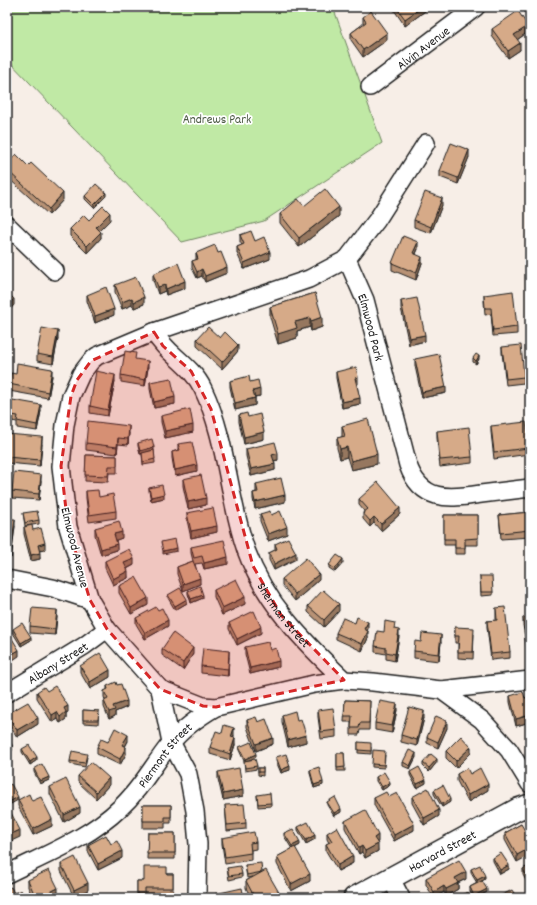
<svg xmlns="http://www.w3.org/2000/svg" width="537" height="905" font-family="Dekko,sans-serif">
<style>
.green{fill:#c0e9a5;stroke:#6e8260}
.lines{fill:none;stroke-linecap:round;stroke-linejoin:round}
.minor-casing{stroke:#1c1c1c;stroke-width:20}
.tertiary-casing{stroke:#1c1c1c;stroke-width:24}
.minor{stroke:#fff;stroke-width:17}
.tertiary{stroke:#fff;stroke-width:21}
.wall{fill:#b89275;stroke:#1c1c1c}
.shaded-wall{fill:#96775f;stroke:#1c1c1c}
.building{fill:#d6aa88;stroke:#1c1c1c}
.marked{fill:#d62828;fill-opacity:0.2;stroke:#d62828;stroke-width:3;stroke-dasharray:8 5;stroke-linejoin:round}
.labels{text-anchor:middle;stroke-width:3.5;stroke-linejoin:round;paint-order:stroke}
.street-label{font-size:13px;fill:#1c1c1c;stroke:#fff}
.park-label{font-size:13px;fill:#4d5a45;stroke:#fff}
</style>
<rect width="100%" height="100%" fill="#f7eee7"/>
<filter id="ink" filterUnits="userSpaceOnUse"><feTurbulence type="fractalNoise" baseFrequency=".025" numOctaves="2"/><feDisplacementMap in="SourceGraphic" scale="8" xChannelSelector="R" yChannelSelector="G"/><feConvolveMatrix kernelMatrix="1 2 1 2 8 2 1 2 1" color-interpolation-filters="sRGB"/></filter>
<g filter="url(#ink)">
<polygon class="green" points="7,7 333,7 382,143 264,221 182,242 7,59"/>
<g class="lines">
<g class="minor-casing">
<g id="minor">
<path id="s1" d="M370,87L476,7"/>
<polyline points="7,225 55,271"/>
<polyline points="347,259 377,220 426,143"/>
<path id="s2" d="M154,332C166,354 191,364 203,389C227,439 228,498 246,550C265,603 304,642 344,680L373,682L441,690L482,720L509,750L530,784"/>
<polyline points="7,579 53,588 90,600"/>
<polyline points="160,689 171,742 188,774 195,811 198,844 197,898"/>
<polyline points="441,690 530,680"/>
<path id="s3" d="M7,693L84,646L107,629"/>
<path id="s4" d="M216,707L203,706L160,689L107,629L90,600L68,527L61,466L65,425L71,396L81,374L91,361L97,356L154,332L309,279L347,259L365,300L408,465C421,502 448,499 481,494C497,492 514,490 530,488"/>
<path id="s5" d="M7,874C45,855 89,838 120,808C141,789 153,765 171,743C183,728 199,717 216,707L314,684L344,680"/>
<polyline points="391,879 401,898"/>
</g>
</g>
<g class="tertiary-casing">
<g id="tertiary">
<path id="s6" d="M354,898L518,809L530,805"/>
</g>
</g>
<use href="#minor" class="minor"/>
<use href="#tertiary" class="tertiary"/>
</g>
<g class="wall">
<polygon points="392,7 429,7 429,8 405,26"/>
<polygon points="363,17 387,40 363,57 351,40 351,33 363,24"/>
<polygon points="492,29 528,32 517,40 520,50 508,58 492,36"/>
<polygon points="469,157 458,184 440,177 440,171"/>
<polygon points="7,164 28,166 63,200 49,215 7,177"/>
<polygon points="85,196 106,196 94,208 85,199"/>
<polygon points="442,205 431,233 414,227 414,220"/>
<polygon points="304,206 339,216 299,247 280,223 280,214"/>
<polygon points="110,220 99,231 101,238 87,253 70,236 70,229"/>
<polygon points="240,235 255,241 270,259 244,269 237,253 237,247 242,245 240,242"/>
<polygon points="418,249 416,254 422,263 416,280 392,270 392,263"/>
<polygon points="196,253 218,253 227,273 205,282 202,276 197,278 192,268 192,261 196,260"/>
<polygon points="153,274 185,288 166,295 165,291 158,294 153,280"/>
<polygon points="115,285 144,304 134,308 132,305 122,309 115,292"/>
<polygon points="315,293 322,327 311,331 310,327 297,331 297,338 278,344 270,317 270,307"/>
<polygon points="87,295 114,315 95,323 87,301"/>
<polygon points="484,295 517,327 517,334 493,336 491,314 485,315 484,301"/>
<polygon points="401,301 425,341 409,345 401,308"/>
<polygon points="58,338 53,364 37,361 37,354"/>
<polygon points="220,338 238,351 222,369 197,346 197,339"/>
<polygon points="502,347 524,377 524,383 506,385 502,353"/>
<polygon points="473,358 479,359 476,364 473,362"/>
<polygon points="415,359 446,393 422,398 415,366"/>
<polygon points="148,368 145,386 121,382 121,375"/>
<polygon points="336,372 358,384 357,384 360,404 342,408 336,378"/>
<polygon points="16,374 52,376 48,398 9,391 9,384"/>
<polygon points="115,381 108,416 90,413 90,406"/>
<polygon points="230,381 250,382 260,396 255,397 255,405 235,410 230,387"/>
<polygon points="150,382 175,404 154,408 150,389"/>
<polygon points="7,399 41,411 37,431 17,428 17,422 12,421 10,432 7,431"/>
<polygon points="239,415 248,417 264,439 244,444 239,422"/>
<polygon points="161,416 193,432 165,438 161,422"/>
<polygon points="342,426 377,464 351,470 347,457 340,459 337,448 337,438 342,437"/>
<polygon points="491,426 529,448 529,454 494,459 491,432"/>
<polygon points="437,431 472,457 472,463 440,467 437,438"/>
<polygon points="129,433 128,445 118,444 117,454 86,450 86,443"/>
<polygon points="7,434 42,444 40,466 7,463"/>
<polygon points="138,443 154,450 155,463 143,465 142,454 140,454 138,446"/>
<polygon points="178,444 197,471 175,476 172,458 172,452 178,450"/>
<polygon points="246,449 278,460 274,461 275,470 251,476 246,456"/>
<polygon points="86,455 117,456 117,473 109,473 108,482 85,481"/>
<polygon points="183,479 206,505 188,509 183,486"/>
<polygon points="41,481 39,500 12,498 12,491"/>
<polygon points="256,484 285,502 255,509 253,499 253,493 256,492"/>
<polygon points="149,488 164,498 151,501 149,491"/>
<polygon points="86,491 99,497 116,511 116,518 89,522 86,498"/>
<polygon points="359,499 400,514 381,531 374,523 370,527 363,519 363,513 364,511 359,505"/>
<polygon points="530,512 530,537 501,539 499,515"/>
<polygon points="23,513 39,520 39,524 25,526"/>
<polygon points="187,513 217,532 191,538 187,520"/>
<polygon points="260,514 271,515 287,534 268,541 260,521"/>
<polygon points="444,515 478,515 478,545 465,545 465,554 455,554 455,545 444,545"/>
<polygon points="7,519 15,526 11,558 7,557"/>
<polygon points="24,527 33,530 45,550 39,551 40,559 31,561 24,534"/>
<polygon points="95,528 122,538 116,540 117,550 101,555 95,535"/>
<polygon points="275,544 296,559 274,570 269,560 269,553 275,550"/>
<polygon points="191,547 228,564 204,569 202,563 195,564 200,584 183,591 177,574 177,567 193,561 191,553"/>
<polygon points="105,561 134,565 127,569 128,578 113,585 105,568"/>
<polygon points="343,563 335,572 329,568 329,565"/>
<polygon points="480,576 493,592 493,595 481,596"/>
<polygon points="282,579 319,580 295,601 282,585"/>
<polygon points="119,586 148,605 131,614 119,593"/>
<polygon points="214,590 245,604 222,615 214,597"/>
<polygon points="188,591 203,598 191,603 188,594"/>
<polygon points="168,595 187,603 175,610 168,598"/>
<polygon points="308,606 339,611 324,627 308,612"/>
<polygon points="496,608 510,652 510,658 491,660 487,627 487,621 496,620"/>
<polygon points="57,617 55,635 30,633 30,626"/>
<polygon points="530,617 530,657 528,657 523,625 523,618"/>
<polygon points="136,618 168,626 145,639 136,624"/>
<polygon points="229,623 261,633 237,645 229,629"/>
<polygon points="455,627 474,634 473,659 458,658 458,643 455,643"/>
<polygon points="13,629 31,640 21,646 13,633"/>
<polygon points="368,629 367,630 368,638 362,651 336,639 336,633"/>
<polygon points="395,629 399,636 395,661 386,659 386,654 375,652 375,646 384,632"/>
<polygon points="421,642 441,642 439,661 414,658 414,651"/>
<polygon points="245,647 270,650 279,667 250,674 245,654"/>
<polygon points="162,649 193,654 183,670 162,655"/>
<polygon points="229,657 228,676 201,673 201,666"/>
<polygon points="80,666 110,677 90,689 80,672"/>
<polygon points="107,686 127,707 115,712 115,716 109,719 104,707 104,701 105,700 104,697 104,691 107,690"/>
<polygon points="47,691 68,712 66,713 66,719 60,723 57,719 52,722 37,698 37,692"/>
<polygon points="510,696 525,698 530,697 530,722 516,726 510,702"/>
<polygon points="345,700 370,701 369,730 360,730 359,735 351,735 351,722 344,722"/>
<polygon points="83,710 99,711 98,724 83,723"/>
<polygon points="318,710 336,730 336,737 321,739 318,717"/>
<polygon points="397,710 392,733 375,730 375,723"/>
<polygon points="7,714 38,724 17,737 7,721"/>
<polygon points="282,715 297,720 306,742 288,747 282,722"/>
<polygon points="424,718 417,746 401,742 401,735"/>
<polygon points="247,720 258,722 273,744 256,751 247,727"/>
<polygon points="530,725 530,739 527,733 527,727"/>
<polygon points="447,728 438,748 427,743 427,737"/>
<polygon points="222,733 234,735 234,738 235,745 230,760 210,754 210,747"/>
<polygon points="128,741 125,747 126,754 120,765 97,754 97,747 108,742"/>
<polygon points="358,742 371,747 371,754 358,753"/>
<polygon points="239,747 256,757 249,760 257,766 257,769 245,771 244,761 239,750"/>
<polygon points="22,749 37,760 30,765 22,752"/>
<polygon points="446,751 471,753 456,768 446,758"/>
<polygon points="337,753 344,753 345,771 337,771"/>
<polygon points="385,755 384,768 372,767 372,764"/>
<polygon points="87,757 85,767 70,764 70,761"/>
<polygon points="276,757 290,770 281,773 276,761"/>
<polygon points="416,757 410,769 403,766 403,762"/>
<polygon points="437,762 429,772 423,766 423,763"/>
<polygon points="258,768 263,768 263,776 258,775"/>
<polygon points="34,769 49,780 40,784 34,772"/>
<polygon points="310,770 323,785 314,788 310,773"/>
<polygon points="218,772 243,796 223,800 218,779"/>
<polygon points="410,772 426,783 417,788 410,775"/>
<polygon points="457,774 470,774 488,790 468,802 457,781"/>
<polygon points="78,776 109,785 96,799 78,782"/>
<polygon points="376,777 390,785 382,790 376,781"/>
<polygon points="50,787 80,813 64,822 50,794"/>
<polygon points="434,790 450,802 442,807 434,794"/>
<polygon points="257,795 271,803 271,806 258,807"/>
<polygon points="389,797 414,830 394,841 374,805 374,798"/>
<polygon points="412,797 439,816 424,825 412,803"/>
<polygon points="18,800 32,801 52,826 33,835 18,806"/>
<polygon points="327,802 341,812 334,816 327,805"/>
<polygon points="143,805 171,805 171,823 165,823 165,828 143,828"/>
<polygon points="225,805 246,823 246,829 227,831"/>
<polygon points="345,821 378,842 377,843 378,851 365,858 362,852 359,854 345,828"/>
<polygon points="521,824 517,862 505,840 505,833"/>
<polygon points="298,827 315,839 306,844 298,830"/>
<polygon points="148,833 175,833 175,859 147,859"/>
<polygon points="284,833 300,845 295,848 310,881 291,891 277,864 277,857 292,849 284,836"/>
<polygon points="327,833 353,863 338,871 326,851 326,844 329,843 327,839"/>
<polygon points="222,838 256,842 256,849 251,850 251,860 225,864 222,844"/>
<polygon points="111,844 122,858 98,870 88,851 88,845"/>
<polygon points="493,858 509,869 500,874 493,861"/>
<polygon points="61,864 88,890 74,897 61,871"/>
<polygon points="245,865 262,872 281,898 251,898 246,888 246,881 253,877 247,878"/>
<polygon points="530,865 530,888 523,875 523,869"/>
<polygon points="227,868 242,874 242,877 229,880"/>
<polygon points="471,869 485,879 482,881 487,892 476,898 473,898 470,891 470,887 477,883 471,873"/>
<polygon points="167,874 173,874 173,894 145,894 145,898 137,898 137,881 144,881"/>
<polygon points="426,878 466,879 458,883 458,889 446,896 444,892 434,898 426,885"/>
<polygon points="28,880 58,895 52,898 33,898 28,887"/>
</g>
<g class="shaded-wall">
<polygon points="422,7 429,7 429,8 405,26 405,19"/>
<polygon points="528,26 528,32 514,42 514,35"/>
<polygon points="387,33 387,40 363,57 363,50"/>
<polygon points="520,43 520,50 508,58 508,51"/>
<polygon points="10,134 10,141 7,144 7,137"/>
<polygon points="469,150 469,157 458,184 458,178"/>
<polygon points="63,193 63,200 49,215 49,209"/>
<polygon points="106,193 106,196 94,208 94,205"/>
<polygon points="442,198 442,205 431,233 431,227"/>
<polygon points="339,207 339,216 299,247 299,238"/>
<polygon points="110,213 110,220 96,234 96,227"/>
<polygon points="101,232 101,238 87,253 87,246"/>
<polygon points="418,242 418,249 413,260 413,253"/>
<polygon points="270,252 270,259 244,269 244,263"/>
<polygon points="422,257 422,263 416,280 416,273"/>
<polygon points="227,267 227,273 205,282 205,276"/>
<polygon points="9,268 9,275 7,277 7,270"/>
<polygon points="202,269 202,276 197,278 197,272"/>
<polygon points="185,281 185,288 166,295 166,289"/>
<polygon points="165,285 165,291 158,294 158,287"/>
<polygon points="144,297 144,304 134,308 134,302"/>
<polygon points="132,298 132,305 122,309 122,302"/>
<polygon points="14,299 14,305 7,313 7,306"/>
<polygon points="114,309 114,315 95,323 95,316"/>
<polygon points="322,317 322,327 311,331 311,321"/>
<polygon points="310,318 310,327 297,331 297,338 278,344 278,334 295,322"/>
<polygon points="58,331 58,338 53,364 53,357"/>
<polygon points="425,335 425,341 409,345 409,338"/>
<polygon points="238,345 238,351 222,369 222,362"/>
<polygon points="479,356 479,359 476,364 476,361"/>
<polygon points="148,361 148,368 145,386 145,380"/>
<polygon points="52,369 52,376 48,398 48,392"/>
<polygon points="115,375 115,381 108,416 108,410"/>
<polygon points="358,377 358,384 355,384 355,378"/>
<polygon points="446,387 446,393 422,398 422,392"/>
<polygon points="260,389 260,396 253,397 253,391"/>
<polygon points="175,397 175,404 154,408 154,402"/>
<polygon points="255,398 255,405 235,410 235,403"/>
<polygon points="360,398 360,404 342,408 342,402"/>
<polygon points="41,405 41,411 37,431 37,425"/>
<polygon points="12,415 12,421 10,432 10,425"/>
<polygon points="193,425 193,432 165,438 165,431"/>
<polygon points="129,426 129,433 128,445 128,439"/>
<polygon points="264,432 264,439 244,444 244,437"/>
<polygon points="42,437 42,444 40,466 40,460"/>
<polygon points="118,438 118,444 117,454 117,447"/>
<polygon points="154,447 154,450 140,454 140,451"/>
<polygon points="347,447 347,457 340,459 340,449"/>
<polygon points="278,453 278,460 272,461 272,455"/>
<polygon points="377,454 377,464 351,470 351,461"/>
<polygon points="275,464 275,470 251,476 251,469"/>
<polygon points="197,465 197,471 175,476 175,470"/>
<polygon points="41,475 41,481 39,500 39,494"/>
<polygon points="164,494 164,498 151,501 151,497"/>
<polygon points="285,495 285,502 255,509 255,502"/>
<polygon points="206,498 206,505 188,509 188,502"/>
<polygon points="400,508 400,514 381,531 381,524"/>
<polygon points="374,517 374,523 370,527 370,521"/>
<polygon points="15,519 15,526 11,558 11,551"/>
<polygon points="217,526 217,532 191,538 191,531"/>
<polygon points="287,527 287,534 268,541 268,534"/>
<polygon points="122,532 122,538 114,541 114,534"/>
<polygon points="45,543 45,550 38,551 38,545"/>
<polygon points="117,544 117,550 101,555 101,549"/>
<polygon points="177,548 177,551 163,554 163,551"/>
<polygon points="40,553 40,559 31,561 31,555"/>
<polygon points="296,553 296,559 274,570 274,564"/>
<polygon points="228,557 228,564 204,569 204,563"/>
<polygon points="134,559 134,565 124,570 124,563"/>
<polygon points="343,559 343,563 335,572 335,569"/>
<polygon points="128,571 128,578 113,585 113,579"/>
<polygon points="319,574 319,580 295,601 295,594"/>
<polygon points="200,578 200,584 183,591 183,584"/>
<polygon points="203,595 203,598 191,603 191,599"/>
<polygon points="245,597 245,604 222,615 222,608"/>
<polygon points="148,598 148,605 131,614 131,608"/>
<polygon points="187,599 187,603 175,610 175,606"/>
<polygon points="339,604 339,611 324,627 324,620"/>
<polygon points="57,610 57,617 55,635 55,629"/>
<polygon points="168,620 168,626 145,639 145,633"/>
<polygon points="368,622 368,629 364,636 364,629"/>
<polygon points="261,627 261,633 237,645 237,639"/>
<polygon points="399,630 399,636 395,661 395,654"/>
<polygon points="368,631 368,638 362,651 362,644"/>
<polygon points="441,635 441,642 439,661 439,654"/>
<polygon points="31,637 31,640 21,646 21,643"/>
<polygon points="193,648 193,654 183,670 183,663"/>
<polygon points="19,650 19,656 7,664 7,657"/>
<polygon points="229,651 229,657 228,676 228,669"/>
<polygon points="279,661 279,667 250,674 250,668"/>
<polygon points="110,670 110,677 90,689 90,682"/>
<polygon points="127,701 127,707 115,712 115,716 109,719 109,712 113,706"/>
<polygon points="397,704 397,710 392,733 392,726"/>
<polygon points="68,706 68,712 66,713 66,719 60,723 60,717 64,708"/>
<polygon points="424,711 424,718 417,746 417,740"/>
<polygon points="57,712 57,719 52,722 52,715"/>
<polygon points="530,715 530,722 516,726 516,719"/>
<polygon points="38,718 38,724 17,737 17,730"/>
<polygon points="447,721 447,728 438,748 438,742"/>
<polygon points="234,728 234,735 231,743 231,737"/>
<polygon points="128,735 128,741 122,752 122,745"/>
<polygon points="306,735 306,742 288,747 288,740"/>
<polygon points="235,738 235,745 230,760 230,754"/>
<polygon points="273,738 273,744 256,751 256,744"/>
<polygon points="12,745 12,751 7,754 7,748"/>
<polygon points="126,747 126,754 120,765 120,759"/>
<polygon points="471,747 471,753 456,768 456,761"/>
<polygon points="416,753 416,757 410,769 410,766"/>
<polygon points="256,754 256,757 245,762 245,759"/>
<polygon points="37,757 37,760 30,765 30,762"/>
<polygon points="437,759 437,762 429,772 429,768"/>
<polygon points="290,766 290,770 281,773 281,770"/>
<polygon points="49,777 49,780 40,784 40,781"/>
<polygon points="109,778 109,785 96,799 96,792"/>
<polygon points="426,780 426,783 417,788 417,784"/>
<polygon points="323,782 323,785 314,788 314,785"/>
<polygon points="390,782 390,785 382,790 382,787"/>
<polygon points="488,784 488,790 468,802 468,795"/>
<polygon points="243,790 243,796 223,800 223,794"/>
<polygon points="18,797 18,800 9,805 9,802"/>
<polygon points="450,799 450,802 442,807 442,804"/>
<polygon points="80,807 80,813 64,822 64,815"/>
<polygon points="341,809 341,812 334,816 334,813"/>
<polygon points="439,810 439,816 424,825 424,818"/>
<polygon points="52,819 52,826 33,835 33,829"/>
<polygon points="414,824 414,830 394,841 394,835"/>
<polygon points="20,830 20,837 7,843 7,836"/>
<polygon points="315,835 315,839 306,844 306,840"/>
<polygon points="378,835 378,842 374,844 374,838"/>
<polygon points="300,842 300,845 292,849 292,846"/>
<polygon points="378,844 378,851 365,858 365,851"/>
<polygon points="362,846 362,852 359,854 359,848"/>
<polygon points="530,848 530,855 517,862 517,855"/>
<polygon points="122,851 122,858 98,870 98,864"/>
<polygon points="353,856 353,863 338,871 338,865"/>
<polygon points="509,865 509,869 500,874 500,870"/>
<polygon points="466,872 466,879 455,884 455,878"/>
<polygon points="310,874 310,881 291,891 291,884"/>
<polygon points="485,876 485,879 477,884 477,880"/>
<polygon points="88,883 88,890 74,897 74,890"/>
<polygon points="458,883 458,889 446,896 446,889"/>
<polygon points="444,886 444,892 434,898 434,892"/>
<polygon points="58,888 58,895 52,898 46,898 46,894"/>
<polygon points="487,889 487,892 476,898 474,898 474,896"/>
</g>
<g class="building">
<polygon points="396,7 422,7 405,19"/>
<polygon points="371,11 387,33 363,50 351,33 366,22 363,17"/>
<polygon points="518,11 528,26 514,35 520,43 508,51 492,29"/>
<polygon points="7,131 10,134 7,137"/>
<polygon points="451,143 469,150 458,178 440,171"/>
<polygon points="16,154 28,166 31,163 63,193 49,209 7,170 7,164"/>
<polygon points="96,184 106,193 94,205 85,196"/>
<polygon points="325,189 339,207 299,238 280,214 298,199 304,206"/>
<polygon points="425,192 442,198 431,227 414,220"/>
<polygon points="103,206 110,213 96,227 101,232 87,246 70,229 84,215 89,220"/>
<polygon points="251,231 255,241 264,237 270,252 244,263 237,247 244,244 240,235"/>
<polygon points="403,236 418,242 413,253 422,257 416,273 392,263"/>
<polygon points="215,245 218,253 221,252 227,267 205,276 202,269 197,272 192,261 198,259 196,253"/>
<polygon points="178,263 185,281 166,289 165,285 158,287 153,274"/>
<polygon points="7,266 9,268 7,270"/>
<polygon points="136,277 144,297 134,302 132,298 122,302 115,285"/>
<polygon points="106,287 114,309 95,316 87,295"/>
<polygon points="513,291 517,327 493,330 491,308 485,308 484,295"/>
<polygon points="7,292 14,299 7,306"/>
<polygon points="315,293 322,317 311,321 310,318 295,322 297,328 278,334 270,307"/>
<polygon points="417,298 425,335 409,338 401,301"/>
<polygon points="208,327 220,338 225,332 238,345 222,362 197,339"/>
<polygon points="42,328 58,331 53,357 37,354"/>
<polygon points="521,345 524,377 506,379 502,347"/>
<polygon points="125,351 136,353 135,359 148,361 145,380 121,375"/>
<polygon points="439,354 446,387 422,392 415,359"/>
<polygon points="476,354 479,356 476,361 473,358"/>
<polygon points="17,363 52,369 48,392 9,384 11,373 16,374"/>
<polygon points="356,367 358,377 355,378 360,398 342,402 336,372"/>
<polygon points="96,371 115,375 108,410 90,406"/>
<polygon points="249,376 250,382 258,380 260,389 253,391 255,398 235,403 230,381"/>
<polygon points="171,378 175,397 154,402 150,382"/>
<polygon points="7,384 9,384 7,393"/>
<polygon points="7,399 41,405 37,425 17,421 18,416 12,415 10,425 7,425"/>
<polygon points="190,409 193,425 165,431 161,416"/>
<polygon points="247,413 248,417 260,414 264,432 244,437 239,415"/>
<polygon points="368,419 377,454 351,461 347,447 340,449 337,438 345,436 342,426"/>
<polygon points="88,421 129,426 128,439 118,438 117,447 86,443"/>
<polygon points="526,422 529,448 494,452 491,426"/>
<polygon points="469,427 472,457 440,460 437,431"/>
<polygon points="7,434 42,437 40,460 7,457"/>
<polygon points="152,439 154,447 140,451 138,443"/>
<polygon points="192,442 197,465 175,470 172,452 180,450 178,444"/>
<polygon points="275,442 278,453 272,455 275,464 251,469 246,449"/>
<polygon points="154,450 155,459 143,462 142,453"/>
<polygon points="86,455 117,456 117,466 109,466 108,476 85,475"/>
<polygon points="14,472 41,475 39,494 12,491"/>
<polygon points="201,475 206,498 188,502 183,479"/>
<polygon points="281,478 285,495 255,502 253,493 258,492 256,484"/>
<polygon points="378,482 400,508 381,524 374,517 370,521 363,513 368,509 359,499"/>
<polygon points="162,485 164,494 151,497 149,488"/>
<polygon points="7,490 8,490 7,498"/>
<polygon points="98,490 99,497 113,494 116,511 89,515 86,491"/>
<polygon points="213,508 217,526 191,531 187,513"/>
<polygon points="37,511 39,520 25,523 23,513"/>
<polygon points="270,511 271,515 280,511 287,527 268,534 260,514"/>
<polygon points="530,512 530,530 501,533 499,515"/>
<polygon points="444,515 478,515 478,538 465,539 465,548 455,548 455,539 444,539"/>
<polygon points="7,519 15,519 11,551 7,551"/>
<polygon points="119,521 122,532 114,534 117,544 101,549 95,528"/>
<polygon points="32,525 33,530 41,528 45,543 38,545 40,553 31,555 24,527"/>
<polygon points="288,538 296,553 274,564 269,553 277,549 275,544"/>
<polygon points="175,539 177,548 163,551 161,542"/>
<polygon points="224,540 228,557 204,563 202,556 194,558 191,547"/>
<polygon points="129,549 134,559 124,563 128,571 113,579 105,561"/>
<polygon points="337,555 343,559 335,569 329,565"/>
<polygon points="306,558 319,574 295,594 282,579"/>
<polygon points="193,561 200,578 183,584 177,567"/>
<polygon points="480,576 492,576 493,592 481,592"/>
<polygon points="136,577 148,598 131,608 119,586"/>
<polygon points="236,579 245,597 222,608 214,590"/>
<polygon points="200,586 203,595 191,599 188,591"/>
<polygon points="180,588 187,599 175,606 168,595"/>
<polygon points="323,590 339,604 324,620 308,606"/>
<polygon points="156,607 158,610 162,608 168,620 145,633 136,618"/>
<polygon points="505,607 510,652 491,654 487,621 497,620 496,608"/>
<polygon points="32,608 57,610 55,629 30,626"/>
<polygon points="254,611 261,627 237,639 229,623"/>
<polygon points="357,617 368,622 364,629 368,631 362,644 336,633 343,618 355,623"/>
<polygon points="530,617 530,650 528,651 523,618"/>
<polygon points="385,621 395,623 394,629 399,630 395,654 386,652 386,648 375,646 377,631 384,632"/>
<polygon points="22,623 31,637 21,643 13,629"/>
<polygon points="455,627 474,628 473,652 458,652 459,636 455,636"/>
<polygon points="8,632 19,650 7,657 7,633"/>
<polygon points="173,633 193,648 183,663 162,649"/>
<polygon points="422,633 441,635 439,654 414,651 415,641 421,642"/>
<polygon points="268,642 270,650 276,648 279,661 250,668 245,647"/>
<polygon points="203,648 229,651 228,669 201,666"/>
<polygon points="100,653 110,670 90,682 80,666"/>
<polygon points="116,682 117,685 121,684 127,701 113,706 115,710 109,712 104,701 108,699 104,691 108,689 107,686"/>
<polygon points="55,686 68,706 64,708 66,712 60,717 57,712 52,715 37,692 44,687 47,691"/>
<polygon points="523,692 525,698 530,697 530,715 516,719 510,696"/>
<polygon points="345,700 370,701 369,723 360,723 359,728 351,728 352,716 344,716"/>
<polygon points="380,701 397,704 392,726 375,723"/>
<polygon points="28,702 38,718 17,730 7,714"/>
<polygon points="409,707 424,711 417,740 401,735"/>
<polygon points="333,708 336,730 321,732 318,710"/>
<polygon points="83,710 99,711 98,720 83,720"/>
<polygon points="295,711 297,720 301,719 306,735 288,740 282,715"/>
<polygon points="436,716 447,721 438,742 427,737"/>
<polygon points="256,717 258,722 266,719 273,738 256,744 247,720"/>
<polygon points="224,725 234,728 231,737 235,738 230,754 210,747 216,731 222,733"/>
<polygon points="530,725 530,733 527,727"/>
<polygon points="115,728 128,735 122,745 126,747 120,759 97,747 101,739 108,742"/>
<polygon points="461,736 471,747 456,761 446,751"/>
<polygon points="7,737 12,745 7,748"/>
<polygon points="251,742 256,754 245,759 239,747"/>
<polygon points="358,742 371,743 371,751 358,750"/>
<polygon points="29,745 37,757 30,762 22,749"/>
<polygon points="373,750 385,751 384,765 372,764"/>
<polygon points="409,750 416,753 410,766 403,762"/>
<polygon points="72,751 87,754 85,763 70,761"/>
<polygon points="337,753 344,753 345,767 337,768"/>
<polygon points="286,754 290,766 281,770 276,757"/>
<polygon points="431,754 437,759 429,768 423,763"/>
<polygon points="255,759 257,766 245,768 244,761"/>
<polygon points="91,762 109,778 96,792 78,776"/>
<polygon points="42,764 49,777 40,781 34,769"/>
<polygon points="319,767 323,782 314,785 310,770"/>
<polygon points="419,767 426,780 417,784 410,772"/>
<polygon points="239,768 243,790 223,794 218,772"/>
<rect x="258" y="768" width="5" height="4"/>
<polygon points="467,768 470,774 480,768 488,784 468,795 457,774"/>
<polygon points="384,772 390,782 382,787 376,777"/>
<polygon points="66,779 80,807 64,815 50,787"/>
<polygon points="11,784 18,797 9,802 7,798 7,787"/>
<polygon points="443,785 450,799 442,804 434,790"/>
<polygon points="428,788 439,810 424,818 412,797"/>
<polygon points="386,792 389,797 397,793 414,824 394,835 374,798"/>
<polygon points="270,793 271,803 258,804 257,795"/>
<polygon points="29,794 32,801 41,797 52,819 33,829 18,800"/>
<polygon points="335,797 341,809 334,813 327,802"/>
<polygon points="244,804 246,823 227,825 225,805"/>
<polygon points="143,805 171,805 171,817 165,817 165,821 143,821"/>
<polygon points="365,810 378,835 374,838 378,844 365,851 362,846 359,848 345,821"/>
<polygon points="10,811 20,830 7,836 7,812"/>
<polygon points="308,822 315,835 306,840 298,827"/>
<polygon points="521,824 530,839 530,848 517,855 505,833"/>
<polygon points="337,827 353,856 338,865 326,844 332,841 327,833"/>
<polygon points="293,829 300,842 292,846 284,833"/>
<polygon points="254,832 256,842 250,843 251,853 225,857 222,838"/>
<polygon points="148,833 175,833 175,853 147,853"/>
<polygon points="106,835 111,844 117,841 122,851 98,864 88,845"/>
<polygon points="295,847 310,874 291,884 277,857"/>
<polygon points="501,853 509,865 500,870 493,858"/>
<polygon points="75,857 88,883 74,890 61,864"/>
<polygon points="459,860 466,872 455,878 458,883 446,889 444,886 434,892 426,878"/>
<polygon points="261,863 262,872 247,875 245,865"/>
<polygon points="480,865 485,876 477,880 471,869"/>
<polygon points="530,865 530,882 523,869"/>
<polygon points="240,866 242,874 229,876 227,868"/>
<polygon points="144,867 167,867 167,874 173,874 173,888 145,888 145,893 137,893 137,881 144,881"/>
<polygon points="49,870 58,888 46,894 48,898 36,898 28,880"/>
<polygon points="266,870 281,896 277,898 255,898 246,881"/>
<polygon points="482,881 487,889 474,896 470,887"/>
<polygon points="11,887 14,893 21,890 25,898 7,898 7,889"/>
<polygon points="242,888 244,898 216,898 215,894"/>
<polygon points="512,890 517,898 499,898 498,897"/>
<polygon points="468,892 471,898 457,898"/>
</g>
</g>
<path class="marked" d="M154,332L163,346L191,371L211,409L253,566L281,615L344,680L216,707L203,706L160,689L107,629L90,600L68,527L61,466L71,396L77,380L91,361Z"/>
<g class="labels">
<g class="street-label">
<text dy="5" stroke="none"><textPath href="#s1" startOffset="66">Alvin Avenue</textPath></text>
<text dy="5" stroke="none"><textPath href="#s4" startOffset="771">Elmwood Park</textPath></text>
<text transform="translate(76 547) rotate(76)" y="5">Elmwood Avenue</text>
<text dy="5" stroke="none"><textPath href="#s2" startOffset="318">Sherman Street</textPath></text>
<text dy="5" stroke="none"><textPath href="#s3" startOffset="59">Albany Street</textPath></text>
<text dy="5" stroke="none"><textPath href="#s5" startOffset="201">Piermont Street</textPath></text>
<text dy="5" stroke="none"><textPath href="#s6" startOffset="100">Harvard Street</textPath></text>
</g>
<g class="park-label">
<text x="217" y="123">Andrews Park</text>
</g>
</g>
<rect width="537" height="905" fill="none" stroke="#fff" stroke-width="24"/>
<rect x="12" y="12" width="513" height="881" fill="none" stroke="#1c1c1c" stroke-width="1.5" filter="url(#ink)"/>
</svg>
